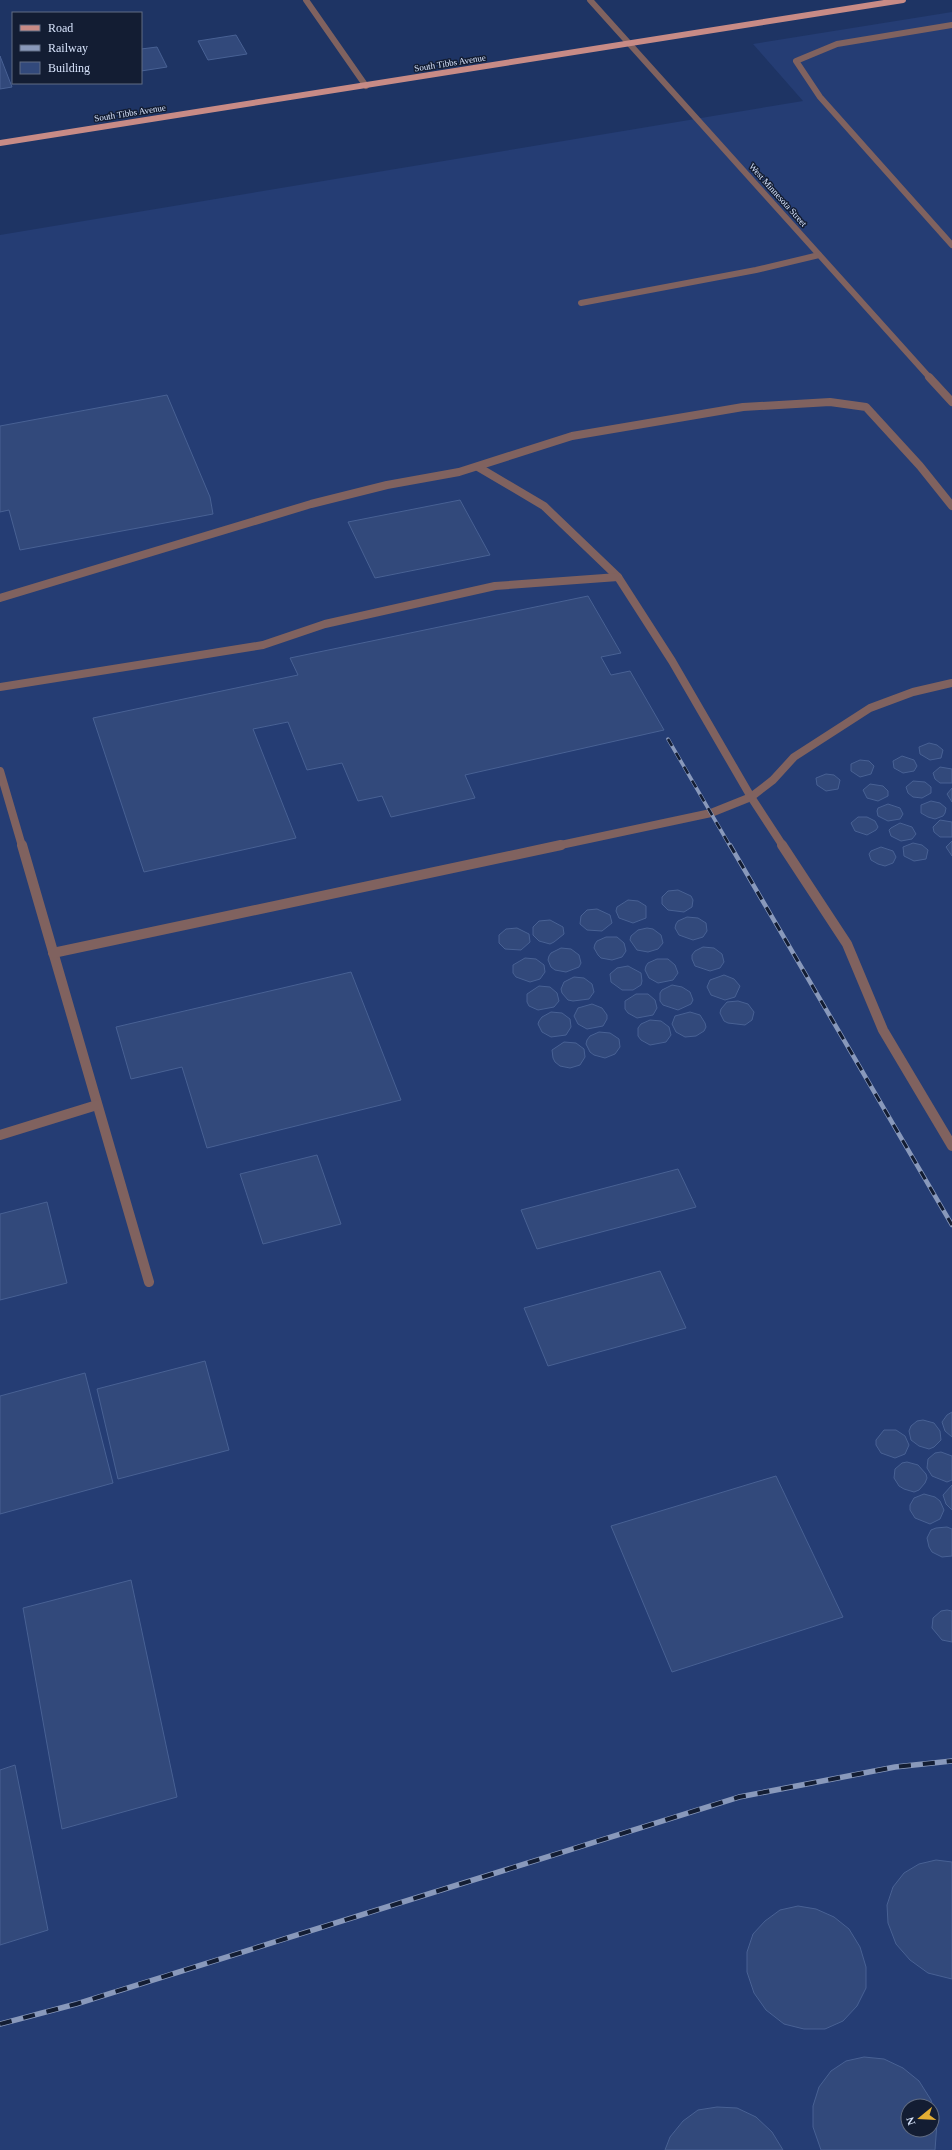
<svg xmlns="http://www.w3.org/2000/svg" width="952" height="2150" font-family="'Times New Roman',serif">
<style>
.built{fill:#253d74;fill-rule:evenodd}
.building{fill:#32497b;stroke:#486194;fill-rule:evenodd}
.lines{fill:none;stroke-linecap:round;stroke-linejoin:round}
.minor-far2{stroke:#80625f;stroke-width:6}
.minor-far1{stroke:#80625f;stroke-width:8}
.minor{stroke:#80625f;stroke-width:10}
.major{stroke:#c88b86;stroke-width:6}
.rail-far2-casing{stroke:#8999bb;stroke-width:3.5}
.rail-far1-casing{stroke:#8999bb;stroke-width:4.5}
.rail-casing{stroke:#8999bb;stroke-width:5.5}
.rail-far2{stroke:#131d33;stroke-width:2.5;stroke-dasharray:8;stroke-linecap:butt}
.rail-far1{stroke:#131d33;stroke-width:3;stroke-dasharray:9;stroke-linecap:butt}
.rail{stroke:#131d33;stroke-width:4;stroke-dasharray:12;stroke-linecap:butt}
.labels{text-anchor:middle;stroke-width:3;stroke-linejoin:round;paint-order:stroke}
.far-street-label{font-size:9px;fill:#d6e2fa;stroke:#131d33}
</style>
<rect width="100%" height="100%" fill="#1e3464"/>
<path class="built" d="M952,12V2150H0V235L803,101L753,44ZM908,2106H932V2130H908Z"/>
<g class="building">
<polygon points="236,35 247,54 208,60 198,41"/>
<polygon points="157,47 167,67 141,71 141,49"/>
<polygon points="0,56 12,87 0,89"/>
<polygon points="167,395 210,497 213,514 20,550 9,510 0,512 0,426"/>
<polygon points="460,500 490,555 375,578 348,522"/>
<polygon points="588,596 621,653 601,657 611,675 630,671 664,730 465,775 475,798 391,817 382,796 358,801 342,763 307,770 288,722 253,729 296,838 144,872 93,718 298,675 290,658"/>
<polygon points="929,743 937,745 943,750 941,758 930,760 920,754 919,747"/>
<polygon points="902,756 914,760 917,766 914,771 903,773 894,768 893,761"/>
<polygon points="860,760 869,761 874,766 871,774 860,777 851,771 851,764"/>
<polygon points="940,767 952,769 952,783 940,783 935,779 933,773"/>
<polygon points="826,774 834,775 840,780 838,789 826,791 817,785 816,778"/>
<polygon points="913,781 925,782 931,787 931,793 922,798 913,797 908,793 906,787"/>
<polygon points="870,784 883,786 888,791 888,796 878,801 867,798 863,790"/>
<polygon points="952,788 952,802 947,794"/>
<polygon points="931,801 940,803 946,808 945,813 943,816 935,819 928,817 921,813 921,805"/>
<polygon points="888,804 900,808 903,814 900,819 888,821 878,816 877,811 878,808"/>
<polygon points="858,817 867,817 875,821 878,827 876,830 867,835 855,831 851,823"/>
<polygon points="940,820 952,822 952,837 940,837 934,832 933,827"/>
<polygon points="900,823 912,827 916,834 912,839 901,841 891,836 889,830 891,828"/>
<polygon points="952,841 952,856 946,847"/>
<polygon points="913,843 922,845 928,850 926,859 914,861 904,856 903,847"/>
<polygon points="881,847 893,851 896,857 893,863 885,866 878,864 871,860 869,854 871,851"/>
<polygon points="678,890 691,896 693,900 692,907 684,912 668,910 662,904 662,897 668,891"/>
<polygon points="628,900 638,901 646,906 646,918 633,923 619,918 616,911 617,907"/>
<polygon points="597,909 610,915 612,923 602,931 587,930 580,924 581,916 587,910"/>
<polygon points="687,917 698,918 706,923 707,931 703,937 693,940 679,935 675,928 676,924 678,921"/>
<polygon points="550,920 563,927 564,934 554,942 550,944 539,941 533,935 533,927 539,921"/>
<polygon points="517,928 529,934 530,942 521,950 505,949 499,943 499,935 506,929"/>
<polygon points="647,928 653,929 661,935 663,943 658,949 648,952 637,950 630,940 631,936 638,930"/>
<polygon points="606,937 617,937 624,943 626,951 622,957 612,960 601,958 598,955 594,948 595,944 597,941"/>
<polygon points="703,947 714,948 722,954 724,962 720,968 710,971 695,966 692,959 692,955 695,951"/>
<polygon points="561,948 571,949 579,955 581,963 579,967 566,972 555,970 551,967 548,960 549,956 551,953"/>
<polygon points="525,958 536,959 544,965 545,972 540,979 530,982 516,977 513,973 513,965"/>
<polygon points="657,959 668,959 675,965 678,973 673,980 658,983 649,978 645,970 646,966 648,963"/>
<polygon points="628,966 641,973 642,981 641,985 633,990 622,990 611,982 610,974 617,968"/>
<polygon points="351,972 401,1100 207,1148 182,1067 131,1079 116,1027"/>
<polygon points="724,975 734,979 740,986 735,997 725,1000 711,995 707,987 710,980"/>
<polygon points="574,977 584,978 592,984 594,992 589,999 573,1001 568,1000 562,993 561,989 564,982"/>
<polygon points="672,985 682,987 690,992 693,1000 691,1004 678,1010 663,1005 660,1001 660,993 662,990"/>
<polygon points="539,986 550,987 557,993 559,1001 554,1007 538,1010 529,1006 527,1002 527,994"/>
<polygon points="636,994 648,994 655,1000 657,1008 653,1015 637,1018 628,1013 625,1009 625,1001"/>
<polygon points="738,1001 748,1004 754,1012 752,1020 745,1025 728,1023 724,1021 720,1013 721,1009 727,1002"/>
<polygon points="592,1004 602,1008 607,1015 607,1019 603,1026 587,1029 578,1024 574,1016 578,1008"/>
<polygon points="551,1012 562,1013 570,1019 571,1027 566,1035 551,1037 542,1032 538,1024 539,1021 542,1017"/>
<polygon points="690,1012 700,1015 705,1023 706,1027 704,1031 696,1036 685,1037 676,1032 672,1024 675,1016"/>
<polygon points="650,1020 661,1021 669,1027 671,1035 666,1042 650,1045 641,1040 638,1036 638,1028 641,1024"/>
<polygon points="599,1032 610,1033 619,1039 620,1047 615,1054 605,1058 594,1055 590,1052 586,1044 587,1040 590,1036"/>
<polygon points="564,1042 576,1043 584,1049 585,1057 580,1065 570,1068 560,1066 555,1062 553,1058 552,1050"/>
<polygon points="317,1155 341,1224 263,1244 240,1174"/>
<polygon points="678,1169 696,1207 537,1249 521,1210"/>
<polygon points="47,1202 67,1283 0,1300 0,1214"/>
<polygon points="660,1271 686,1328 548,1366 524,1308"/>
<polygon points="205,1361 229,1450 118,1479 97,1389"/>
<polygon points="85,1373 113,1483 0,1514 0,1396"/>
<polygon points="952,1412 952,1437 945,1431 942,1422 947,1415"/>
<polygon points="923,1420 934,1423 940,1431 941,1440 934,1447 929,1449 919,1446 911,1440 909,1431 911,1426 917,1421"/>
<polygon points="884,1430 896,1430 905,1436 909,1445 905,1454 895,1458 881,1453 876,1445 876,1440"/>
<polygon points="941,1452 952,1456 952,1480 947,1482 932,1476 927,1468 928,1459 935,1453"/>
<polygon points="907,1462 918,1465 926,1474 927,1478 925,1483 919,1490 914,1492 904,1489 899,1486 894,1478 895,1469 902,1463"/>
<polygon points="776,1476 843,1617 672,1672 611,1526"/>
<polygon points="952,1485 952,1510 946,1504 943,1495"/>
<polygon points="924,1494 935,1497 940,1501 944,1510 940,1519 930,1524 915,1518 910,1510 910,1505 914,1498"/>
<polygon points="947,1527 952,1529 952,1556 942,1557 932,1552 929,1547 927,1538 931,1530 936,1528"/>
<polygon points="131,1580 177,1797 62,1829 23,1608"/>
<polygon points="947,1610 952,1611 952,1642 942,1640 932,1628 933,1618 941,1611"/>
<polygon points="15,1765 48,1930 0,1945 0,1770"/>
<polygon points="936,1860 952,1862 952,1979 928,1973 910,1960 896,1944 888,1923 887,1905 893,1887 904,1873 919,1864"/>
<polygon points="798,1906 816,1909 834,1917 849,1929 860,1947 866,1967 866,1988 857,2006 843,2021 825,2029 804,2029 784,2024 766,2010 754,1993 747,1972 747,1952 753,1934 765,1921 780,1910"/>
<path d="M864,2057L884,2059L903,2068L919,2081L931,2100L937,2123L935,2150H821L813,2127V2106L819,2087L831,2071L846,2061ZM908,2106H932V2130H908Z"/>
<polygon points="717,2107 737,2108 756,2117 772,2132 783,2150 665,2150 670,2137 683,2121 698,2110"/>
</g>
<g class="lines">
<g class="minor-far2">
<polyline points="306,0 366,86"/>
<polyline points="590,0 930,378"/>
<polyline points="952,25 837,44 796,61 820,97 952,245"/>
<polyline points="581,303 756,270 819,255"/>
</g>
<g class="minor-far1">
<polyline points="929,377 952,402"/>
<polyline points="478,467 544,506 618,577"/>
<polyline points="0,598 311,504 387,485 459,472 572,436 743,407 830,402 866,407 920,466 952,506"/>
<polyline points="0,687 263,645 325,624 495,586 618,577 672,661 751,797 783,846"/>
<polyline points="0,771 22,846"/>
<polyline points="556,846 711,813 751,797 773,780 794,757 870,708 913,692 952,683"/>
</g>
<g class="minor">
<polyline points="22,845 149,1282"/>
<polyline points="782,845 847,944 883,1030 952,1146"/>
<polyline points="53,953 561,845"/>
<polyline points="0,1135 97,1105"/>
</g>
<polyline class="major" points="0,143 903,0"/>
<g class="rail-far2-casing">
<polyline id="rail-far2" points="668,739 730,846"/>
</g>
<g class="rail-far1-casing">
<polyline id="rail-far1" points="730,845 952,1225"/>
</g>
<g class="rail-casing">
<polyline id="rail" points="0,2024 76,2004 739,1797 895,1767 952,1761"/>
</g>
<use href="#rail-far2" class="rail-far2"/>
<use href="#rail-far1" class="rail-far1"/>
<use href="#rail" class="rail"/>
</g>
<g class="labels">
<g class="far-street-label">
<text transform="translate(450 63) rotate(-9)" y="3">South Tibbs Avenue</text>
<text transform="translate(130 113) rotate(-9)" y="3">South Tibbs Avenue</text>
<text transform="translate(778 195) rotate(48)" y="3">West Minnesota Street</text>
</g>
</g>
<rect x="12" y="12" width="130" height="72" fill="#131d33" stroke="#616c83"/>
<rect x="20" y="25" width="20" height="6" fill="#c88b86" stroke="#616c83"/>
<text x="48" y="32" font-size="12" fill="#d6e2fa">Road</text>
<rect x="20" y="45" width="20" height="6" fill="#8999bb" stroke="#616c83"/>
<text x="48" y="52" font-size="12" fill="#d6e2fa">Railway</text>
<rect x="20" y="62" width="20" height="12" fill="#32497b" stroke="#616c83"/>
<text x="48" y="72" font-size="12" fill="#d6e2fa">Building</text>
<g transform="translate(920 2118) rotate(252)"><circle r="19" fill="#131d33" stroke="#616c83"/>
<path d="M0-3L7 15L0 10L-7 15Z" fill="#e3ae34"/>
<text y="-6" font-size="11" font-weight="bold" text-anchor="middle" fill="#d6e2fa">N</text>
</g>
</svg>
